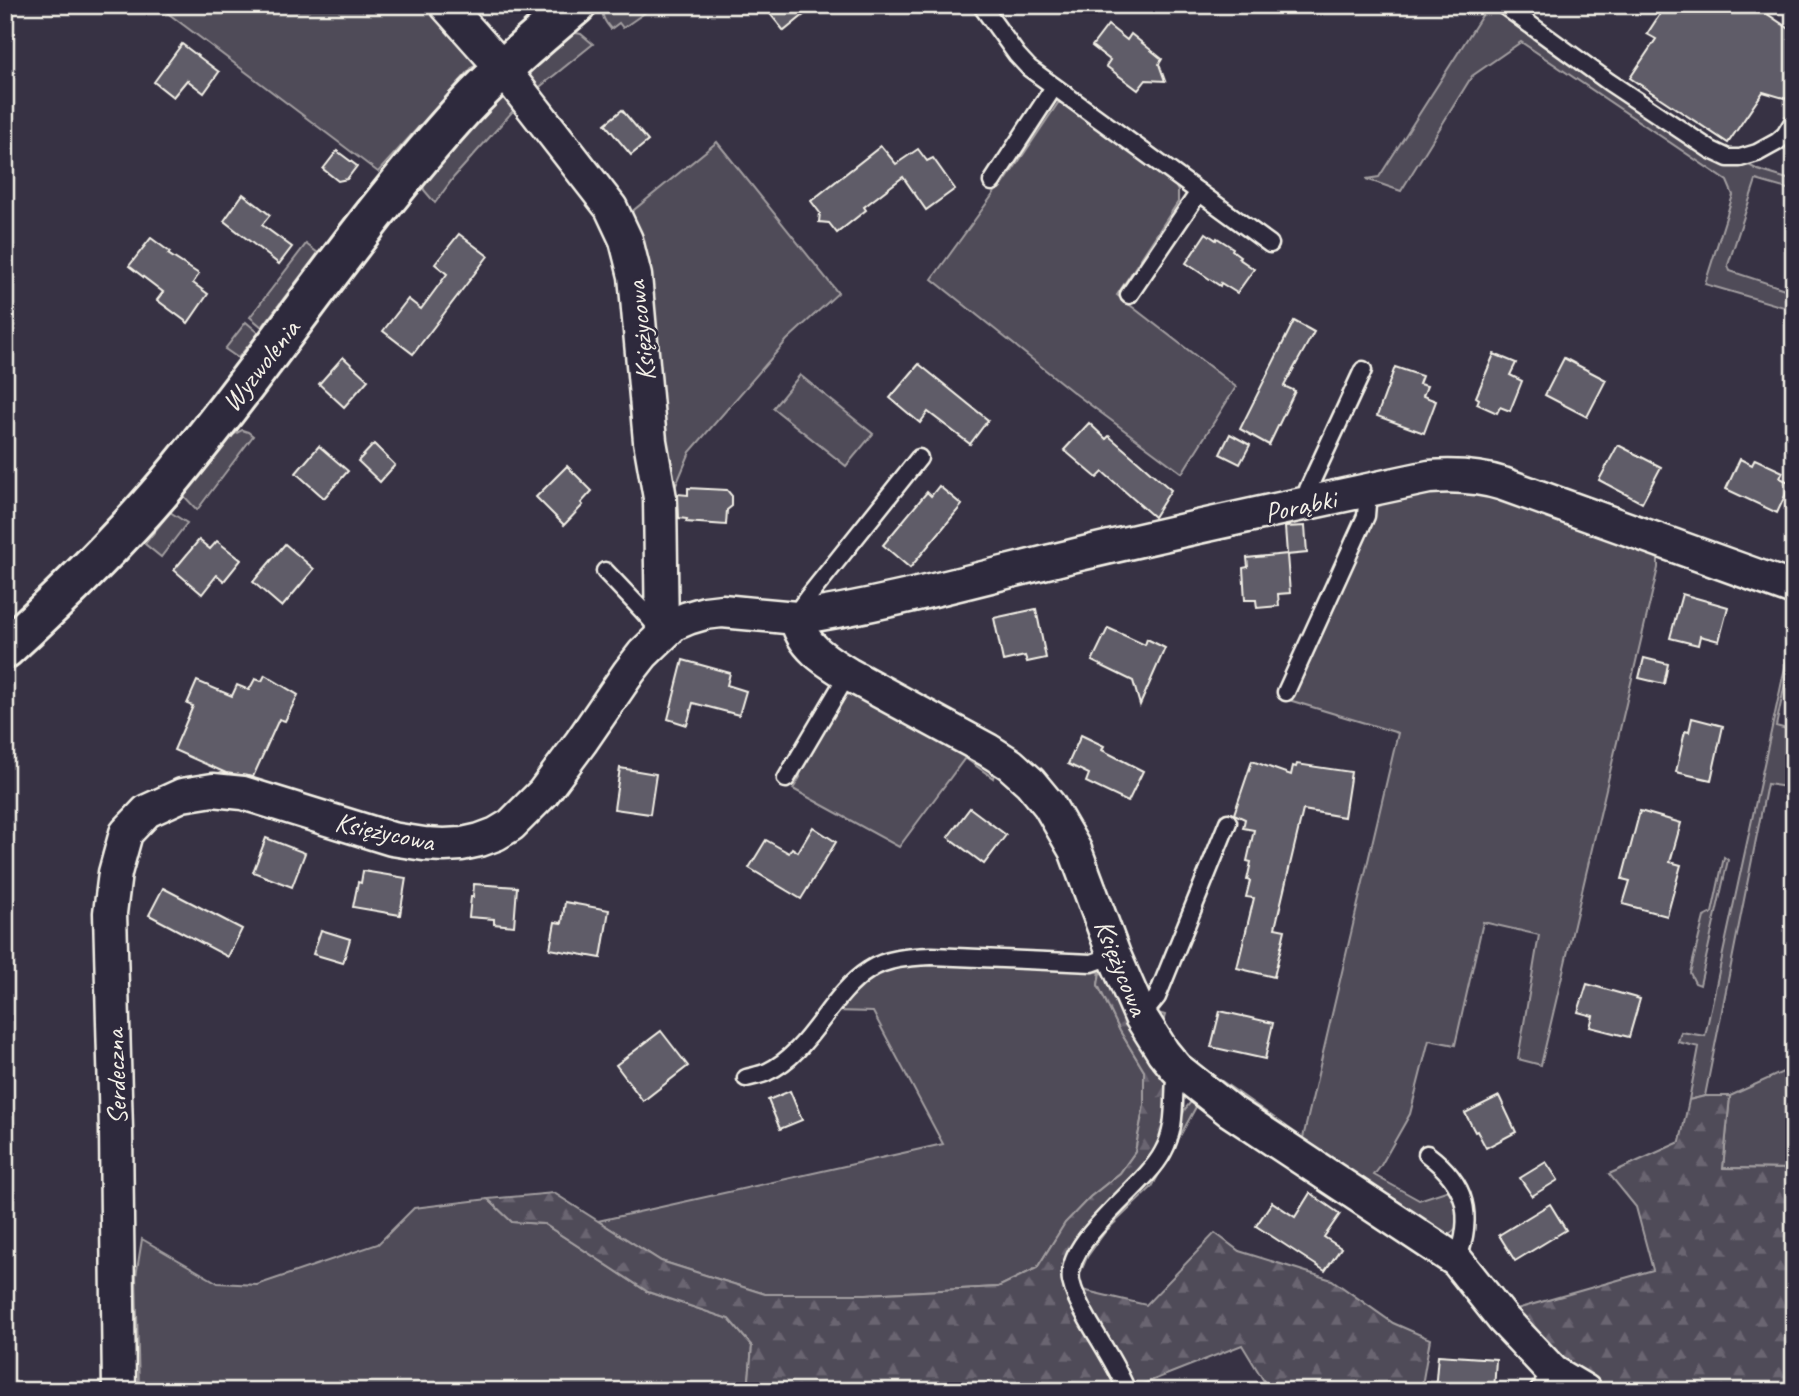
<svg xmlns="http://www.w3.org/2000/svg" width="1799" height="1396" font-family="Caveat,sans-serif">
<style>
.green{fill:#504b59;stroke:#a29ea0;stroke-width:2}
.forest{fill:url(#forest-firs);stroke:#a29ea0;stroke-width:2}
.building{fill:#5f5c67;stroke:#f4f1e8;stroke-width:2}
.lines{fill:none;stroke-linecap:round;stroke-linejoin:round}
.lane-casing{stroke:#f4f1e8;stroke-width:21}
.street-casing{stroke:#f4f1e8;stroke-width:37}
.secondary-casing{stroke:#f4f1e8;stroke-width:44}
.path{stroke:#f4f1e8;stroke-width:4.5;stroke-dasharray:2 5;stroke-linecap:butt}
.lane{stroke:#2f2a3d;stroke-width:16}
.street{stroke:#2f2a3d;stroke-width:32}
.secondary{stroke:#2f2a3d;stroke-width:38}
.labels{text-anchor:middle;stroke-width:5;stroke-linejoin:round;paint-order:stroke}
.street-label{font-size:28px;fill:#f4f1e8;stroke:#2f2a3d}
</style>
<defs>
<pattern id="forest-firs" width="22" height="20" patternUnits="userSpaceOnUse" patternTransform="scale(1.75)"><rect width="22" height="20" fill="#504b59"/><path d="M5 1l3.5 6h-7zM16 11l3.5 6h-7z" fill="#6a6571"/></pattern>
</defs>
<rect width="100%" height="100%" fill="#373244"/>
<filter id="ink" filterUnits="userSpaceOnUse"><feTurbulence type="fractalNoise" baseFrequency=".0143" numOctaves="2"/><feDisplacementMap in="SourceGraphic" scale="14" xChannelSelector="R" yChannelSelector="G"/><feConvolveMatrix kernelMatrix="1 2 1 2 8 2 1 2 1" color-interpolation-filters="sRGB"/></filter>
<g filter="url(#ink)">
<g class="green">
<polygon points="157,5 425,5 456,34 479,60 378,172"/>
<path d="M604,5H651L653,7L623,28L619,23L611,29C605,22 600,15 604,5Z"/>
<polygon points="1488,6 1605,87 1758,170 1794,181 1794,191 1756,180 1728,265 1730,271 1794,292 1794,310 1705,284 1733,195 1727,181 1521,42 1472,76 1401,191 1366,179 1379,177"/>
<polygon points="571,32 581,34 593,44 531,94 516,75"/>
<polygon points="504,87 522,101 454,177 435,203 424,190 422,181"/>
<polygon points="1058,103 1064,103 1174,183 1178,191 1178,202 1117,295 1236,387 1182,473 1073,392 932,279 997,189 1000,189"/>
<polygon points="717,142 838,293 787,340 690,452 671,497 629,214"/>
<polygon points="306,244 318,253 262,327 250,317"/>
<polygon points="246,322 259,333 238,358 225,349"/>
<polygon points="800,375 873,434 846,466 773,408"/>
<polygon points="242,430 248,432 253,436 197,510 183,495 229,437"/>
<path d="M1439,483H1455L1495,491L1542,506L1627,539L1658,559V568L1541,1065L1518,1059L1539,935L1483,922L1455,1045L1429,1040L1410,1114L1380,1167L1374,1175L1419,1200L1452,1189C1461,1209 1466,1235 1437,1237L1273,1132L1206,1082L1176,1054L1162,1033L1159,1025L1158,1013L1165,1015L1162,1026L1179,1051L1303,1138L1398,733L1289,700L1378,502L1382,496L1388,492Z"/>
<polygon points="170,512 187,523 161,557 145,544"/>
<polygon points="1794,626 1794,642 1776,726 1794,731 1794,788 1767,784 1705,1096 1689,1100 1699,1047 1678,1042 1681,1032 1705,1036"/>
<polygon points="850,692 995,768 993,778 965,758 899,847 793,789 800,777 799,769 842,697"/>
<polygon points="1724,857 1728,860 1700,985 1695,983 1690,973 1704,917 1712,913"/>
<polygon points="904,963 1007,965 1100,972 1098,985 1120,1031 1144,1071 1144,1105 1135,1152 1120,1173 1090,1197 1065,1223 1037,1268 998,1287 866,1294 765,1294 661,1261 598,1221 943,1144 873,1012 835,1011 868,978"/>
<polygon points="1794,1067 1794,1169 1723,1168 1730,1096"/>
<polygon points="1195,1097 1197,1105 1152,1187 1105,1232 1087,1257 1078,1278 1082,1256 1179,1124 1185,1109"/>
<polygon points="488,1199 512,1222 544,1224 648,1292 729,1319 752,1346 748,1391 439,1391 437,1387 421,1391 139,1391 136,1276 142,1239 218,1283 257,1285 378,1244 414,1208"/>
</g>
<g class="forest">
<polygon points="1100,972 1115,979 1171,1071 1171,1114 1158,1153 1066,1264 1122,1391 748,1391 752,1346 729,1319 648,1292 544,1224 512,1222 488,1199 554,1193 661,1261 765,1294 866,1294 998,1287 1037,1268 1065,1223 1090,1197 1120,1173 1135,1152 1144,1105 1144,1071 1120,1031 1098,985"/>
<polygon points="1705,1096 1730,1096 1723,1168 1794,1169 1794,1391 1599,1391 1587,1385 1513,1310 1653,1270 1636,1207 1609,1174 1680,1142 1689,1100"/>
<polygon points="1215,1233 1239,1251 1332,1280 1393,1323 1430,1339 1421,1391 1270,1391 1242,1345 1133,1388 1078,1289 1146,1305"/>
</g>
<g class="building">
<polygon points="763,5 816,5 784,31"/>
<polygon points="1666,5 1754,5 1794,32 1794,101 1763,92 1728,143 1630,78 1656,39 1647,34"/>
<polygon points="1108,25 1127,40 1131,34 1162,59 1159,64 1165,81 1146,80 1138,90 1106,66 1110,60 1092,46"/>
<polygon points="182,44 219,72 204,93 187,80 173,97 154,82"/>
<polygon points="622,110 648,141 631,155 605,124"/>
<polygon points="881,146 896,164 918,149 927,161 933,158 955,189 926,210 903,177 864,207 866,210 837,233 829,223 819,222 820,213 811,201"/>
<polygon points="337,151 357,166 347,179 338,181 323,169"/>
<polygon points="243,194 270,215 262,225 292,247 279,264 224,221"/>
<polygon points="1206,233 1216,240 1217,238 1233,248 1232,250 1240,256 1238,258 1254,269 1237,293 1221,283 1220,286 1186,263"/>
<polygon points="459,234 488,256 413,354 383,331 408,299 421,309 447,274 435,264"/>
<polygon points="151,238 170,252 168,254 199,274 193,283 208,294 188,323 157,300 163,292 129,266"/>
<polygon points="1294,321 1314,332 1284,386 1295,391 1269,445 1240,429"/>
<polygon points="1494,354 1516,363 1510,375 1522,381 1510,411 1500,407 1497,413 1477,404 1479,399 1476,397"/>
<polygon points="343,357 368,380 344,407 319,384"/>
<polygon points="1564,358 1606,380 1587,417 1545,395"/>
<polygon points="919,364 988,420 970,444 928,412 920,423 890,398"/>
<polygon points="1395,367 1422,376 1419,384 1427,386 1423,396 1436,401 1424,433 1377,416"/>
<polygon points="1089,423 1106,439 1109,436 1171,490 1154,517 1103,472 1097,478 1064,450"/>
<polygon points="1230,434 1250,445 1240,464 1220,454"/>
<polygon points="374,444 395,465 380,482 358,461"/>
<polygon points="1618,445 1661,467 1642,503 1599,480"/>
<polygon points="319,446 348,471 324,498 296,473"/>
<polygon points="1740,459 1752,465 1755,459 1783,472 1780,478 1791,483 1777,513 1726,489"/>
<polygon points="567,466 592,491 581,503 583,505 564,525 536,497"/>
<polygon points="939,486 962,505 910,568 883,545 927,492 931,496"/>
<polygon points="688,488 727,490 732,496 732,506 727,510 726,525 686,522 687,519 679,518 678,494 688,495"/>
<polygon points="1305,526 1307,553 1287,555 1290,593 1278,594 1279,606 1257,608 1256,600 1245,600 1243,568 1248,567 1247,558 1287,554 1285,527"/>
<polygon points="199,540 210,549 217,541 241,560 224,581 217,575 202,594 174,570"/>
<polygon points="285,544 314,569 282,607 253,582"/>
<polygon points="1682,594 1728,607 1719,641 1700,636 1698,645 1670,638"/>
<polygon points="1036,609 1046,658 1027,662 1025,656 1003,661 994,618"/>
<polygon points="1108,628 1145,645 1147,639 1165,648 1140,705 1133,681 1092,661"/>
<polygon points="1644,658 1668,664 1664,684 1639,678"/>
<polygon points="683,660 730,673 727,685 746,691 739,715 693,703 687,725 668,719"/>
<polygon points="265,675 298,695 285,721 279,719 253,777 226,773 174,750 193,706 187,704 197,681 232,696 237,685 249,690 255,679 262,681"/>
<polygon points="1692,718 1723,726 1711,780 1676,772 1685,731 1689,732"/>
<polygon points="1081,735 1104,746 1102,750 1143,771 1128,802 1086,782 1089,774 1068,764"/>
<polygon points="1252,761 1291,775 1293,766 1296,767 1297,764 1351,772 1344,817 1303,810 1275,928 1285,930 1274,977 1237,968 1254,898 1246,897 1250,881 1247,880 1251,862 1247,861 1254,830 1243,828 1245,819 1234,814"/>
<polygon points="620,768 656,774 650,814 614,809"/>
<polygon points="970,808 1006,835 984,864 948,837"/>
<polygon points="1640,811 1681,823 1670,862 1681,865 1667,916 1623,904 1630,881 1622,879"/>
<polygon points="813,827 836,842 801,899 749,868 766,840 789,853 792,848 798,852"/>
<polygon points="266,838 305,853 292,887 253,872"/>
<polygon points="363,871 406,878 400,915 353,907 358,882 361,883"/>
<polygon points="474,884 517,887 514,926 494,924 494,919 469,917 471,897 473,897"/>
<polygon points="163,888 242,929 228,957 149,915"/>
<polygon points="565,902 609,910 601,958 550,949 555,922 562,923"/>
<polygon points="321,930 350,939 343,963 313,954"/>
<polygon points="1587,984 1640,999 1629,1037 1590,1027 1593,1016 1578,1012"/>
<polygon points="1220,1011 1273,1023 1265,1059 1211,1047"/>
<polygon points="661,1031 688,1066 643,1101 616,1065"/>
<polygon points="790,1091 802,1120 780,1129 768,1100"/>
<polygon points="1499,1096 1516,1132 1486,1148 1477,1131 1475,1132 1465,1113"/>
<polygon points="1546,1162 1558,1180 1532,1196 1520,1178"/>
<polygon points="1310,1193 1340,1214 1324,1237 1341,1248 1325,1271 1256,1226 1272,1202 1295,1217"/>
<polygon points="1550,1204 1566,1230 1515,1261 1499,1235"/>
<polygon points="1438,1355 1496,1359 1494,1391 1435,1391"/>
</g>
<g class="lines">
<g class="lane-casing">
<g id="lane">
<polyline points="981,5 1017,55 1029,68 1270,244"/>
<polyline points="1503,5 1609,82 1711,150 1728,158 1740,158 1757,153 1777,142 1785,135 1793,122"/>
<polyline points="992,182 1054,87"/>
<polyline points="1129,295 1199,192"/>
<polyline points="1306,504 1308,489 1363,370"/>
<polyline points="605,571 642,610 658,628"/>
<polyline points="796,618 800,608 808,597 919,458"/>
<polyline points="1286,692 1366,516 1367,504 1365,491"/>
<polyline points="786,779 848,674"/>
<polyline points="1141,1017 1157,997 1228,822"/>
<path d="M746,1078C753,1076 761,1075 767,1072C811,1052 829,995 869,970C887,958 911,957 932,956L1092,963L1114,955"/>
<path d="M1427,1154C1467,1184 1474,1215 1457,1261"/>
<path d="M1127,1391C1117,1366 1101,1343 1088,1320C1081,1308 1074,1295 1071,1281C1064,1239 1144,1189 1163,1152C1178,1125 1172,1098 1176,1068"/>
<polyline points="1538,1391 1553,1372"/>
</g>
</g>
<g class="street-casing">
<g id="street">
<polyline points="446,5 503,69 611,208 626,240 635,276 650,441 660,498 662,634"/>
<path d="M796,618C890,604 983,577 1076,555C1193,527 1311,502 1429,477C1455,475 1478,476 1503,484L1794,589"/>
<path d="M119,1391L116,1130L110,913L115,873L126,833L147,811L182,795L213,790L243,793L392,839L424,844L444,845L462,844L480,840L496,834L511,825L543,793L581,742L629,672L643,654L674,624L688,618L705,613L722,611L796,618C802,646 825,660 848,674L988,750L1010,764L1030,782L1049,805L1075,850L1114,955L1141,1017L1163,1052L1176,1068L1229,1110L1457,1261L1503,1319L1553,1372L1585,1391"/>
</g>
</g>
<g class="secondary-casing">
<path id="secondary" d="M5,649C63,596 118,542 168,483C270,361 356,226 463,109C498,71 537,38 576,5"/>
</g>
<polyline class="path" points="1093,1391 1106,1388"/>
<use href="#lane" class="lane"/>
<use href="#street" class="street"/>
<use href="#secondary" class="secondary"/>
</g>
</g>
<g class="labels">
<g class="street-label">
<text transform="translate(640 331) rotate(-96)" y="10">Księżycowa</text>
<text transform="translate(260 365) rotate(-52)" y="10">Wyzwolenia</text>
<text transform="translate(1300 505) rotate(-12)" y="10">Porąbki</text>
<text transform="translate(385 831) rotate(12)" y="10">Księżycowa</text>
<text transform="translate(1122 967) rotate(68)" y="10">Księżycowa</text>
<text transform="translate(115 1077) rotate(-92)" y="10">Serdeczna</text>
</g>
</g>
<rect width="1799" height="1396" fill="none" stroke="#2f2a3d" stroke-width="28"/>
<rect x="14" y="14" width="1771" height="1368" fill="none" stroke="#f4f1e8" stroke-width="2.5" filter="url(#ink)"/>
</svg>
